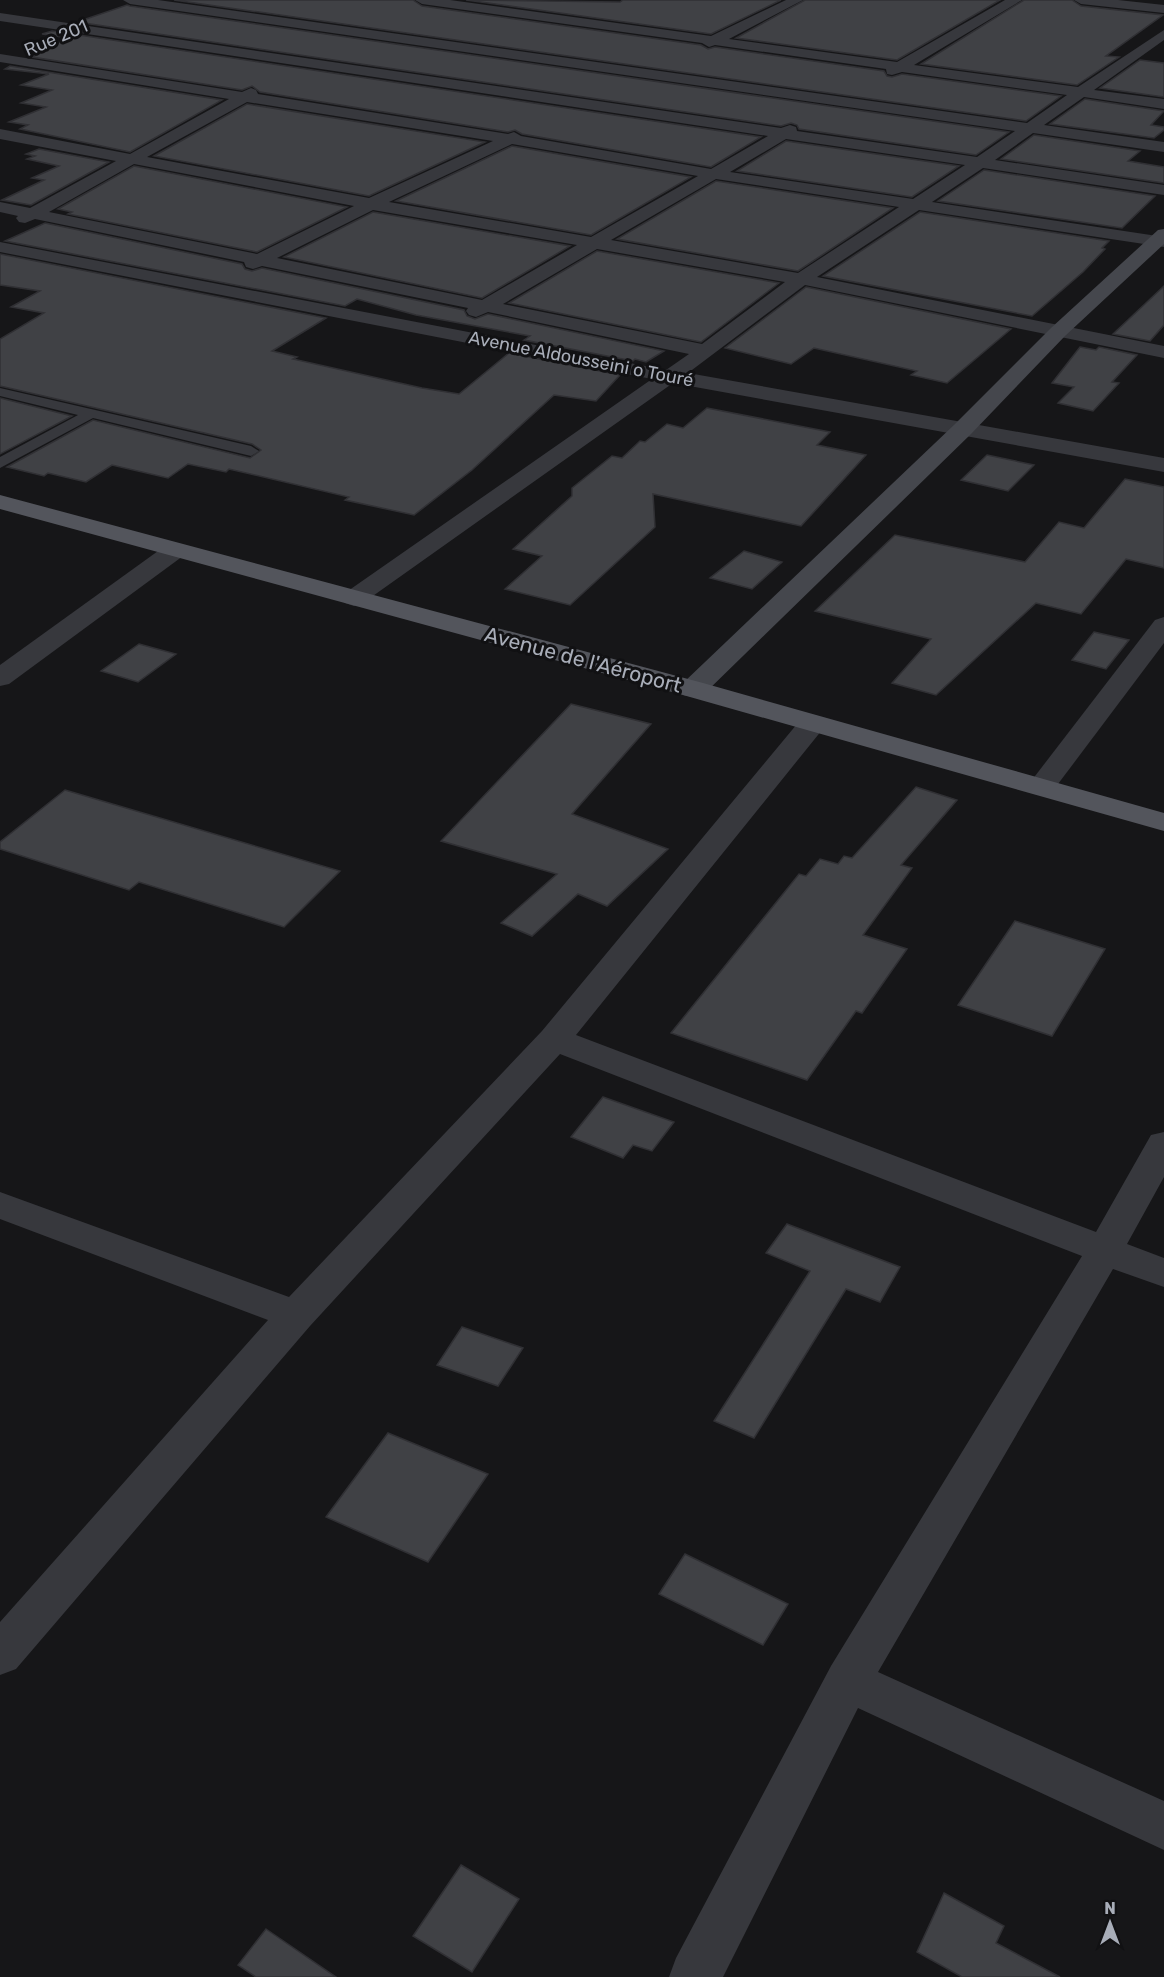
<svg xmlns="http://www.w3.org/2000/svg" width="1164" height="1977" font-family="Rubik,sans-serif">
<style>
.building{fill:#404145;stroke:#303034;stroke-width:1.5}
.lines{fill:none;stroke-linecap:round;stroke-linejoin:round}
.lane{fill:#37383d;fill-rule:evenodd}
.street{fill:#37383d;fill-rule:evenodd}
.secondary{fill:#45474d;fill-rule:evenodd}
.primary{fill:#53555c;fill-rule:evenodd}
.labels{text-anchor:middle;stroke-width:6;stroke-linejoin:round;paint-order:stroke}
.far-street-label{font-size:18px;fill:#a8adb8;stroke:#111113}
.street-label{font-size:21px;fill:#a8adb8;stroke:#111113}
</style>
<rect width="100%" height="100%" fill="#161618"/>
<g class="building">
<polygon points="174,0 413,0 422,6 701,45 708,49 715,47 884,71 887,76 892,77 902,74 1061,96 1026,121"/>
<polygon points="466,0 620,2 623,0 781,0 711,34"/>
<polygon points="805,0 1000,0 897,60 736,38"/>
<polygon points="1024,0 1072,0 1081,6 1163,15 1106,56 1119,57 1077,85 921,64"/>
<polygon points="127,5 130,6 1009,132 976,155 799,129 797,125 791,123 781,126 77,22"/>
<polygon points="52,31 761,137 711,167 522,134 515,130 508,132 260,92 252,86 242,90 32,57 44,51 38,50 69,38 42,34"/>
<polygon points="1140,60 1164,63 1164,97 1100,88"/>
<polygon points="10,66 222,100 130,152 20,129 28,125 9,122 46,107 21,103 52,90 21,85 49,74 5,69"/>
<polygon points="1085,99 1164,111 1151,125 1164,127 1164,130 1154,138 1050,124"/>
<polygon points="247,104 485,142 369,196 154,156"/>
<polygon points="1034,135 1140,151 1128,161 1164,167 1164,183 1001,159"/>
<polygon points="786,141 959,166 912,197 737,171"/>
<polygon points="512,146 691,177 591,235 396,201"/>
<polygon points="39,149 109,162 31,205 2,200 44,180 32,178 59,166 27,159 35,156 26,154"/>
<polygon points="134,166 347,207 257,252 68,214 72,212 58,209"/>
<polygon points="984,170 1155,196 1122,228 938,201"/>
<polygon points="716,181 893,208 798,271 617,239"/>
<polygon points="373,212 570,246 482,298 284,257"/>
<polygon points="920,212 1109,241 1102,248 1105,249 1083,272 1032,316 823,276"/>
<polygon points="45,223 242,264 245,269 252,271 262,268 464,310 467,316 475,319 488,314 664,351 646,362 635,359 633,361 524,340 530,336 416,315 357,299 345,306 5,241"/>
<polygon points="597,251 779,283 701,342 509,303"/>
<polygon points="0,254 326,318 272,351 297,357 293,359 422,388 459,394 509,353 620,375 596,401 554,395 472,470 414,515 345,500 349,497 229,469 226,472 188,464 168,478 112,465 86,482 48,473 44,476 7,467 93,420 250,458 261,450 252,444 0,386 0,339 44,313 11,307 40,291 0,285"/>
<polygon points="1164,286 1164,325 1150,341 1113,334"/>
<polygon points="806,287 1011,329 947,383 911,375 917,371 814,348 791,364 725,348"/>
<polygon points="1080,347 1096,350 1099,347 1137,355 1112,382 1119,383 1093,411 1058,403 1074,387 1052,383"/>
<polygon points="0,398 72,416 0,454"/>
<polygon points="707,408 830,432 817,445 866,455 801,526 653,494 655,527 570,605 505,589 542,556 513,549 572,496 572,488 612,456 622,458 640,441 645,442 667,424 683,428"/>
<polygon points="987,455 1034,465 1008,491 961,480"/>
<polygon points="1125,479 1164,487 1164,568 1126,559 1081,614 1036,603 936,695 892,683 931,639 815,611 895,535 1025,562 1059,522 1084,528"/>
<polygon points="744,551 782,562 752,589 710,578"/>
<polygon points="1094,632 1129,640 1106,669 1072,660"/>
<polygon points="139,644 176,654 138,682 101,671"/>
<polygon points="571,704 651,724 572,814 668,849 607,906 578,894 532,936 501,923 557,874 441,841"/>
<polygon points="916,787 957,800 901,865 912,868 863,935 907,949 862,1013 856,1011 807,1080 671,1033 799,874 806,876 820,859 838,864 844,856 852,858"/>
<polygon points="65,790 340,871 284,927 139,882 129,890 0,849 0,842"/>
<polygon points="1015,921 1105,949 1052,1036 958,1005"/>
<polygon points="603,1097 674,1122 652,1151 633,1145 623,1158 571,1137"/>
<polygon points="787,1224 900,1267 880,1302 846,1289 754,1438 714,1421 810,1271 766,1253"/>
<polygon points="462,1327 523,1348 498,1386 437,1365"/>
<polygon points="388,1433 488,1474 428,1562 326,1517"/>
<polygon points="685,1554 788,1604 763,1645 659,1594"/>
<polygon points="461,1865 519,1899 472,1972 413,1936"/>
<polygon points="944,1893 1004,1926 996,1943 1060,1977 962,1977 917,1952"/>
<polygon points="266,1929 336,1977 256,1977 238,1965"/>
</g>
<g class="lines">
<polygon class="lane" points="0,388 251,446 259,451 251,456 93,418 0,468 0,457 78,415 0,396"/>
<g class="street">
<path d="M123,0H158L1027,123L1067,95L902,72L892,75L887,74L886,69L715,45L709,47L702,43L422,4L415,0H450L711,36L786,0H803L729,39L897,62L1005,0H1022L914,65L1078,87L1164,30V40L1094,90L1164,99V109L1084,97L1044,125L1164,142V152L1033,133L995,160L1164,185V195L983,168L932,202L1164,237V247L919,210L817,277L1164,346V358L805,285L688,373L1164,458V472L673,383L363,603L354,606L345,603L341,598L345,593L652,379L0,252V242L666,370L689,354L488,312L476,317L469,315L466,311L468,308L262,266L253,269L246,267L244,262L35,219L25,223L19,222L16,218L18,216L0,212V202L30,208L116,161L0,139V129L130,154L229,99L0,62V54L242,92L251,88L256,90L258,94L508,134L514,132L521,136L711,169L768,136L0,21V13L781,128L790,125L796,127L797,131L977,157L1015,131L130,4ZM247,102L493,141L369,198L147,157ZM786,139L965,165L913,199L730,172ZM512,144L698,176L591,237L389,202ZM134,164L354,206L257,254L49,212ZM716,179L899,207L798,273L611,240ZM373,210L577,245L482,300L277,258ZM597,249L785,282L702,344L503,304Z"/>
<polygon points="1074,0 1118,0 1164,5 1164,13 1081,4"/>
<polygon points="174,544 183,546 186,551 183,556 9,684 0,686 0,665 165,546"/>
<polygon points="1164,617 1164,643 1052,792 1042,795 1032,792 1028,786 1032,780 1155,620"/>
<polygon points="812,716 822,718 826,724 822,730 576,1035 1096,1232 1151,1135 1164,1132 1164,1177 1127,1244 1164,1258 1164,1287 1113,1269 878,1672 1164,1801 1164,1850 858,1708 723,1977 669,1977 676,1958 831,1666 1082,1256 560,1054 310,1326 16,1669 0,1675 0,1622 268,1320 0,1219 0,1192 289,1297 542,1031 802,718"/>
</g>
<polygon class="secondary" points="1164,229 1164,244 1065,336 971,434 703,695 693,697 683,695 679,689 683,683 955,424 1051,328 1158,230"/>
<polygon class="primary" points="0,495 703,683 1164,813 1164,831 683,695 0,509"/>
</g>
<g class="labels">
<g class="far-street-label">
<text transform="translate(56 38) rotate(-23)" y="6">Rue 201</text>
<text transform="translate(581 359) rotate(11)" y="6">Avenue Aldousseini o Touré</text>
</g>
<g class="street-label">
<text transform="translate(583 660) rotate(15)" y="7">Avenue de l'Aéroport</text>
</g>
</g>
<g transform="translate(1110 1923)" stroke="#111113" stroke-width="4.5" paint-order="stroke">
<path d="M0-4.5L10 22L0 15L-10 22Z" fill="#a8adb8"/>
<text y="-9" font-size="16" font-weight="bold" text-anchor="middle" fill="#a8adb8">N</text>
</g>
</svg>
